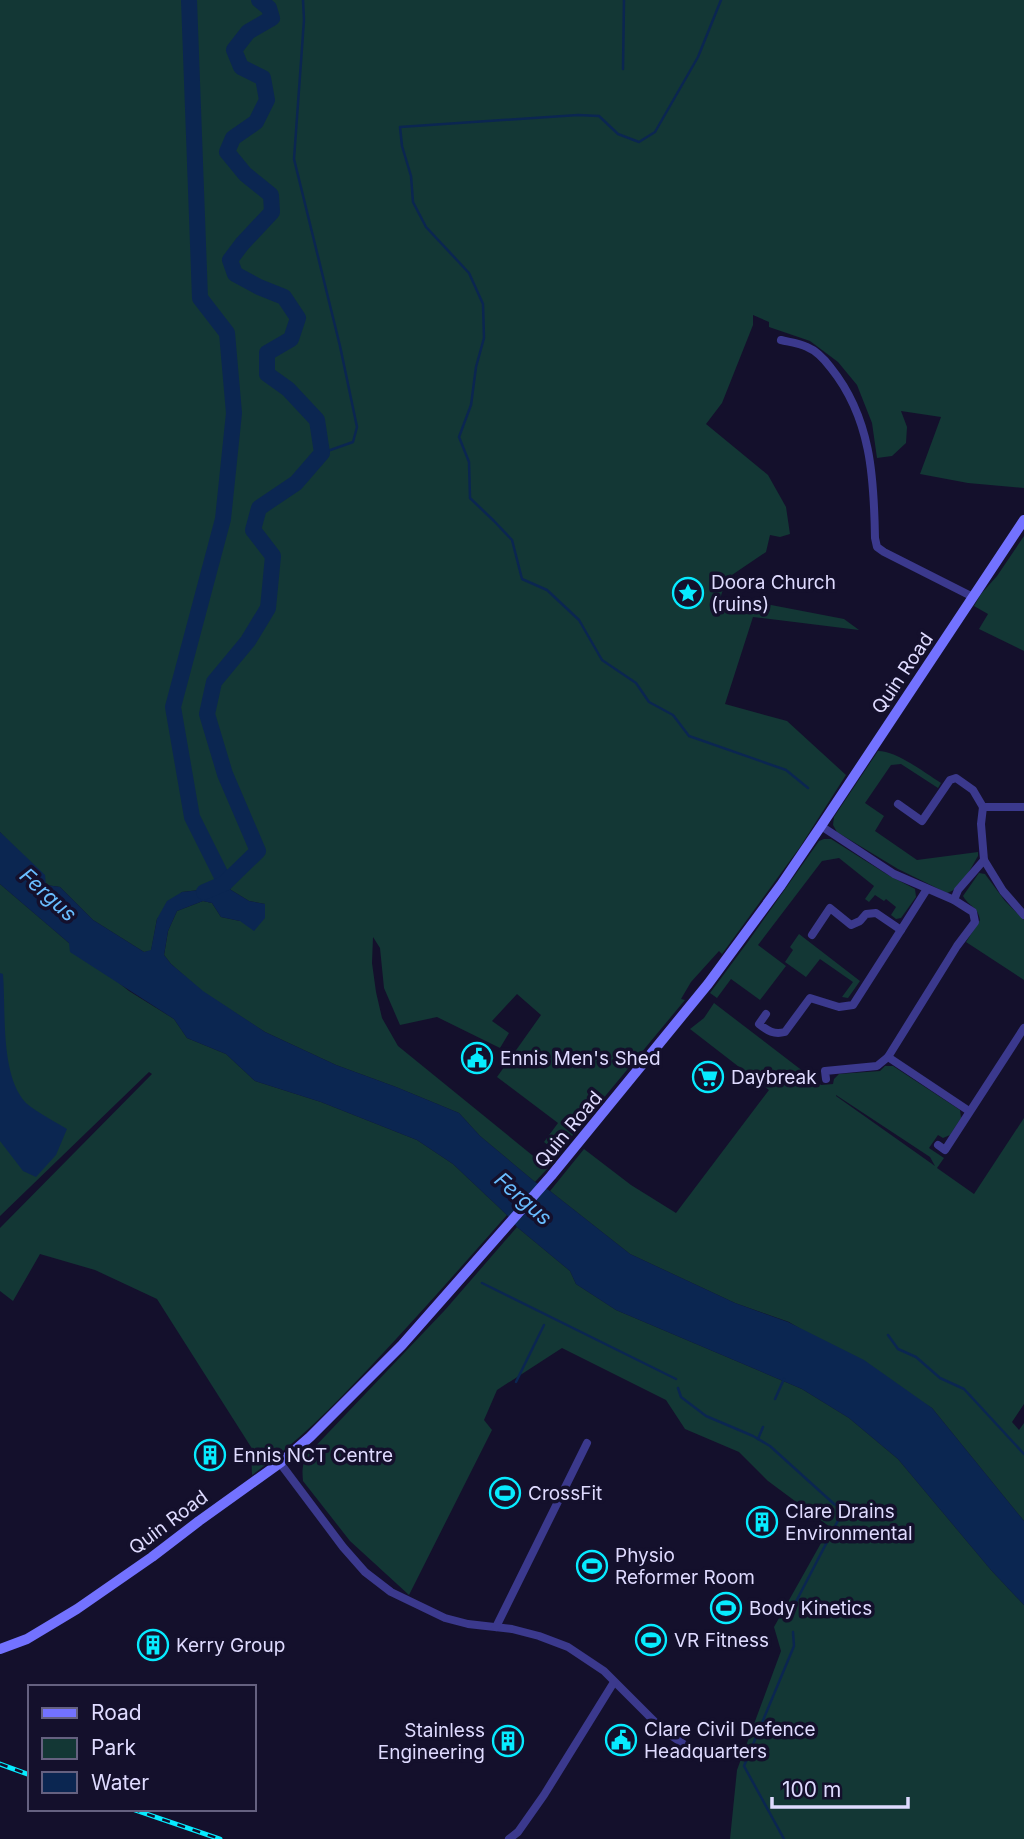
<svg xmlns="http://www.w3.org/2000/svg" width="1024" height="1839" font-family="Inter,sans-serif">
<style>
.green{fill:#133735;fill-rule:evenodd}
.water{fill:#0b2651}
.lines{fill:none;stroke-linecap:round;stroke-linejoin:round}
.stream{stroke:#0b2651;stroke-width:2.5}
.river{stroke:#0b2651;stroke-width:16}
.minor{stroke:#3b398d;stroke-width:8}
.secondary{stroke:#7372ff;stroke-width:10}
.rail-casing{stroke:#07ebff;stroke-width:5}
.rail{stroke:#14102c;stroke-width:2.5;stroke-dasharray:8;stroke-linecap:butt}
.labels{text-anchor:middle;stroke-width:7;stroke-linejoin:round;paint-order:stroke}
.poi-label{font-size:19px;fill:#dfdbff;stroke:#14102c;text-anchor:start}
.street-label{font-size:19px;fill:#dfdbff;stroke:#14102c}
.water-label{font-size:21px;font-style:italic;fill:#69bdff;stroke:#14102c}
</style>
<rect width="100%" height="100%" fill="#14102c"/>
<g class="green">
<polygon points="0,0 1024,0 1024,488 968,483 920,474 941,417 901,411 907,427 906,443 892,456 877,458 872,423 857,385 838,362 810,341 769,327 769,322 753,315 753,325 722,403 706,424 768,475 786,507 790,534 780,537 770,535 766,552 726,579 718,606 730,612 734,598 844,619 859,630 753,617 725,704 787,721 846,775 800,847 722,954 719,951 691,982 681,999 685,1000 558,1153 544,1142 558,1123 497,1077 541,1015 517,994 492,1021 509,1033 500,1048 437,1017 400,1025 384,988 380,948 373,937 372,963 376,992 382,1018 398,1046 548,1168 535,1182 480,1136 459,1113 396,1087 336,1065 265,1032 203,992 171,964 164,955 168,931 177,911 203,901 212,903 221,917 240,921 265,904 249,901 218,882 200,890 182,892 157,919 151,951 144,952 93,920 60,887 46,885 0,832"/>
<polygon points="1024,536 1024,651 979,629 988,614 974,606 981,594 997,576"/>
<path d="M878,751C897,751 925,773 941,783L938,788L901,764L891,765L865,803L884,816L875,831L917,860L978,852V856C970,869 962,889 947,893L898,869L837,832L833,825L834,817Z"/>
<polygon points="824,839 831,839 888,875 915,889 916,897 901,918 896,919 891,915 896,907 886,899 884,901 875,895 869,902 865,899 874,886 839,858 822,861 758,945 786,966 760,1000 731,979 717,998 710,993 747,943 819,841"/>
<path d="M979,873L985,874L1005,901L1024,920V980L966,942L980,920C978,906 969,907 963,896Z"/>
<path d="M0,884L69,943L129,991L174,1019L187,1038L226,1054L255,1081L321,1102L417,1140L453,1164L507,1215C462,1266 417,1317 370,1367C333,1406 296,1444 252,1475L251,1447L157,1299L95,1270L40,1254L13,1301L0,1291V1228L152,1074L149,1072L0,1216Z"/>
<polygon points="799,934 860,981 848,998 842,997 853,982 820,959 806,977 785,962 793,950 790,947"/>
<path d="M714,1003L821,1085L833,1084L834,1079L839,1074L880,1071L885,1066H893L960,1110L961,1118L950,1135L943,1138L938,1135L929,1148L944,1158L937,1168L974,1194L1024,1118V1404L1012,1422L1019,1430L1024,1423V1521L932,1408L789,1322L735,1303L630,1254L550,1191L584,1149L631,1185L676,1213L769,1090L690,1029L704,1018ZM836,1095L930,1157L935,1166L836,1096Z"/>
<path d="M517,1227L570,1271L576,1284L616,1310L802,1389L849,1418L898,1459L991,1570L1024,1605V1839H730L737,1770L781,1651L774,1627L830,1527L768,1481L739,1452L685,1429L666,1400L562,1348L497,1390L484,1420L492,1430L409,1595L350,1541L303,1481C302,1470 302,1464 308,1454L445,1310Z"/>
</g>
<g class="water">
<polygon points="0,832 45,875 46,885 60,887 93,920 144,952 151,950 157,919 167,901 182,892 200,890 218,882 249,901 265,904 265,918 254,931 240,921 221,917 212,903 203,901 177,911 168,931 164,955 171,964 203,991 265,1032 336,1065 396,1087 459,1113 480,1136 535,1182 550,1191 630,1254 735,1303 788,1322 864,1360 932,1408 1024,1521 1024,1605 991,1570 898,1459 849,1418 802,1389 616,1310 576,1284 570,1271 517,1227 507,1215 453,1164 417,1140 321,1102 255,1081 226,1054 187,1038 174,1019 70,952 69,943 0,884"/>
<path d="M0,973L3,974C6,1013 0,1075 26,1103C38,1113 54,1121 67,1129L56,1155L36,1177L23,1171L0,1141Z"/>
</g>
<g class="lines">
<g class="stream">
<polyline points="303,0 304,20 294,159 340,346 357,427 353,442 322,453"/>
<polyline points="721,0 698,57 655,132 639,142 618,134 599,116 578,115 400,127 402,146 411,176 413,202 426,227 469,273 483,304 484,338 476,367 471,405 459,437 469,462 470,498 494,521 512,540 522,579 547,590 579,620 602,660 636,683 649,702 673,715 689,736 786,770 808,788"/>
<polyline points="623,69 624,0"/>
<polyline points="482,1283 676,1379"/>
<polyline points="888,1335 898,1349 916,1357 940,1378 964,1389 1024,1454"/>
<polyline points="516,1382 544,1325"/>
<polyline points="678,1388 681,1397 706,1416 753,1436 770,1446 834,1504 844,1509 786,1621"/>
<polyline points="775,1399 784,1379"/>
<polyline points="758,1439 763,1427"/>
<polyline points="784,1839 744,1766 794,1646 793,1632"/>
</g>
<g class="river">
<polyline points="189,0 200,298 227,333 234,413 223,519 173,707 192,817 225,883"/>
<polyline points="204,892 225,883 258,851 225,774 207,714 214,682 248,641 268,608 273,556 253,530 259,508 296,483 322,453 317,420 288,389 267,374 267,353 291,339 298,318 284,297 259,287 235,274 230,260 242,244 272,212 271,195 245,174 227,152 233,138 256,122 267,100 263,78 241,67 234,50 248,32 272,18 269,8 259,0"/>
</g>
<g class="minor">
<path d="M781,340C789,342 799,343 807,347C817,351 825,360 831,368C871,418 874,477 875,538L877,547L884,552L973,597"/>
<polyline points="898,804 922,821 950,780 956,778 973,790 983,807"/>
<polyline points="821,826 894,874 954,900 973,912 975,922 957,946 888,1057 877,1066 825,1071 826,1079"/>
<polyline points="984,860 981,824 983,807 1024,807"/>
<polyline points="954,900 958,890 984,860 1003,891 1024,915"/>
<polyline points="812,935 830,908 851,925 860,921 866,914 876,913 901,930 927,889"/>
<path d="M766,1014L759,1024C768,1031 774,1035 785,1032L810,998L839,1007L853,1005L901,930"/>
<polyline points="888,1057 969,1111"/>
<polyline points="938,1145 945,1150 1024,1028"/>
<polyline points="280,1463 343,1547 365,1572 391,1592 445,1618 468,1624 512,1629 539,1636 568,1647 604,1671 663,1730 685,1745"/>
<polyline points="496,1627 587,1443"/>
<polyline points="509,1839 518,1832 544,1795 614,1682"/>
</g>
<polyline class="secondary" points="0,1649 27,1639 77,1609 152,1557 199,1521 280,1463 310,1437 402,1345 551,1176 708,984 781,885 821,826 1024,520"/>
<g class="rail-casing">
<g id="rail">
<polyline points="0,1764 30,1775"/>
<polyline points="132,1809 220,1839"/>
</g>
</g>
<use href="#rail" class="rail"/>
</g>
<defs>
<g id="sight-ring" transform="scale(1.575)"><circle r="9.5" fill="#14102c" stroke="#07ebff" stroke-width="1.5"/><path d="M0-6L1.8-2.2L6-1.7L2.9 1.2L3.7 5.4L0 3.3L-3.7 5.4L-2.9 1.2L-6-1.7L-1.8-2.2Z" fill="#07ebff"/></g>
<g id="civic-ring" transform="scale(1.575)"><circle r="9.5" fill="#14102c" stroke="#07ebff" stroke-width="1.5"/><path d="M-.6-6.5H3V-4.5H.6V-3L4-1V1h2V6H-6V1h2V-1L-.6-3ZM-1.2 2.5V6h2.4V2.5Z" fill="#07ebff"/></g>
<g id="supermarket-ring" transform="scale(1.575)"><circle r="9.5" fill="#14102c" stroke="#07ebff" stroke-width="1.5"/><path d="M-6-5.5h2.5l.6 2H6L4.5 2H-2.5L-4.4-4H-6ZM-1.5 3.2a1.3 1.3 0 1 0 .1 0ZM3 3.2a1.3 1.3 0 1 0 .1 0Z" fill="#07ebff"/></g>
<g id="building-ring" transform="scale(1.575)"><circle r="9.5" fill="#14102c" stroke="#07ebff" stroke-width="1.5"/><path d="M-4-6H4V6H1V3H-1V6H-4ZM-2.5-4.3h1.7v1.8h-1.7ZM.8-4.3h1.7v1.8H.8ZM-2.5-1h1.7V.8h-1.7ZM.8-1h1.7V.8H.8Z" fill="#07ebff"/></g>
<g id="stadium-ring" transform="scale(1.575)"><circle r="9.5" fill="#14102c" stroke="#07ebff" stroke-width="1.5"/><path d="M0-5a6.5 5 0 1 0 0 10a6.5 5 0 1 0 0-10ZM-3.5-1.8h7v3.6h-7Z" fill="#07ebff"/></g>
</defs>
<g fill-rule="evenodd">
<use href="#sight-ring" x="688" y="593"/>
<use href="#civic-ring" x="477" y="1058"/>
<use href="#supermarket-ring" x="708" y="1077"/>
<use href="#building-ring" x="210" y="1455"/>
<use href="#stadium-ring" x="505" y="1493"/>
<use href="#building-ring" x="762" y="1522"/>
<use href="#stadium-ring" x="592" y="1566"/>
<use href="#stadium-ring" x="726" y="1608"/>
<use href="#stadium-ring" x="651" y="1640"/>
<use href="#building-ring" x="153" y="1645"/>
<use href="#civic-ring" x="621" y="1740"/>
<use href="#building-ring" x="508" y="1741"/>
</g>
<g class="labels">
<g class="poi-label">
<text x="711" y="589">Doora Church<tspan x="711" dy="22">(ruins)</tspan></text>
<text x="500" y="1065">Ennis Men's Shed</text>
<text x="731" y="1084">Daybreak</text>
<text x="233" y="1462">Ennis NCT Centre</text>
<text x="528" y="1500">CrossFit</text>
<text x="785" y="1518">Clare Drains<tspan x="785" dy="22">Environmental</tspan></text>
<text x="615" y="1562">Physio<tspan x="615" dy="22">Reformer Room</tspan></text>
<text x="749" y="1615">Body Kinetics</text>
<text x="674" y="1647">VR Fitness</text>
<text x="176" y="1652">Kerry Group</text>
<text x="644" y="1736">Clare Civil Defence<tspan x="644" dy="22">Headquarters</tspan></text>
<text x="485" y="1737" text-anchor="end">Stainless<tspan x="485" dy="22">Engineering</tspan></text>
</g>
<g class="street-label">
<text transform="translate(902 673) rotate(-56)" y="7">Quin Road</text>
<text transform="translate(568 1129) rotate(-50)" y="7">Quin Road</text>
<text transform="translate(168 1522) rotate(-37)" y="7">Quin Road</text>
</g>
<g class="water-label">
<text transform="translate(48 895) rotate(42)" y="7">Fergus</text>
<text transform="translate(523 1199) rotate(41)" y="7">Fergus</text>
</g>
</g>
<rect x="28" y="1685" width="228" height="126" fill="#14102c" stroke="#656180" stroke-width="2"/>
<rect x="42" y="1708" width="35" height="10" fill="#7372ff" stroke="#656180" stroke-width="2"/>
<text x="91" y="1720" font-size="21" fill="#dfdbff">Road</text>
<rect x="42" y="1738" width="35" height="21" fill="#133735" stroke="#656180" stroke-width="2"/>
<text x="91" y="1755" font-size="21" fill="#dfdbff">Park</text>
<rect x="42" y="1772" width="35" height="21" fill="#0b2651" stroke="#656180" stroke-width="2"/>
<text x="91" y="1790" font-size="21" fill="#dfdbff">Water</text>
<path d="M772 1797v10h136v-10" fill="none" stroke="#dfdbff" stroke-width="3.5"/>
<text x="782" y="1797" font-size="21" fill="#dfdbff" stroke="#14102c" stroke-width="5" paint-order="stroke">100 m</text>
</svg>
